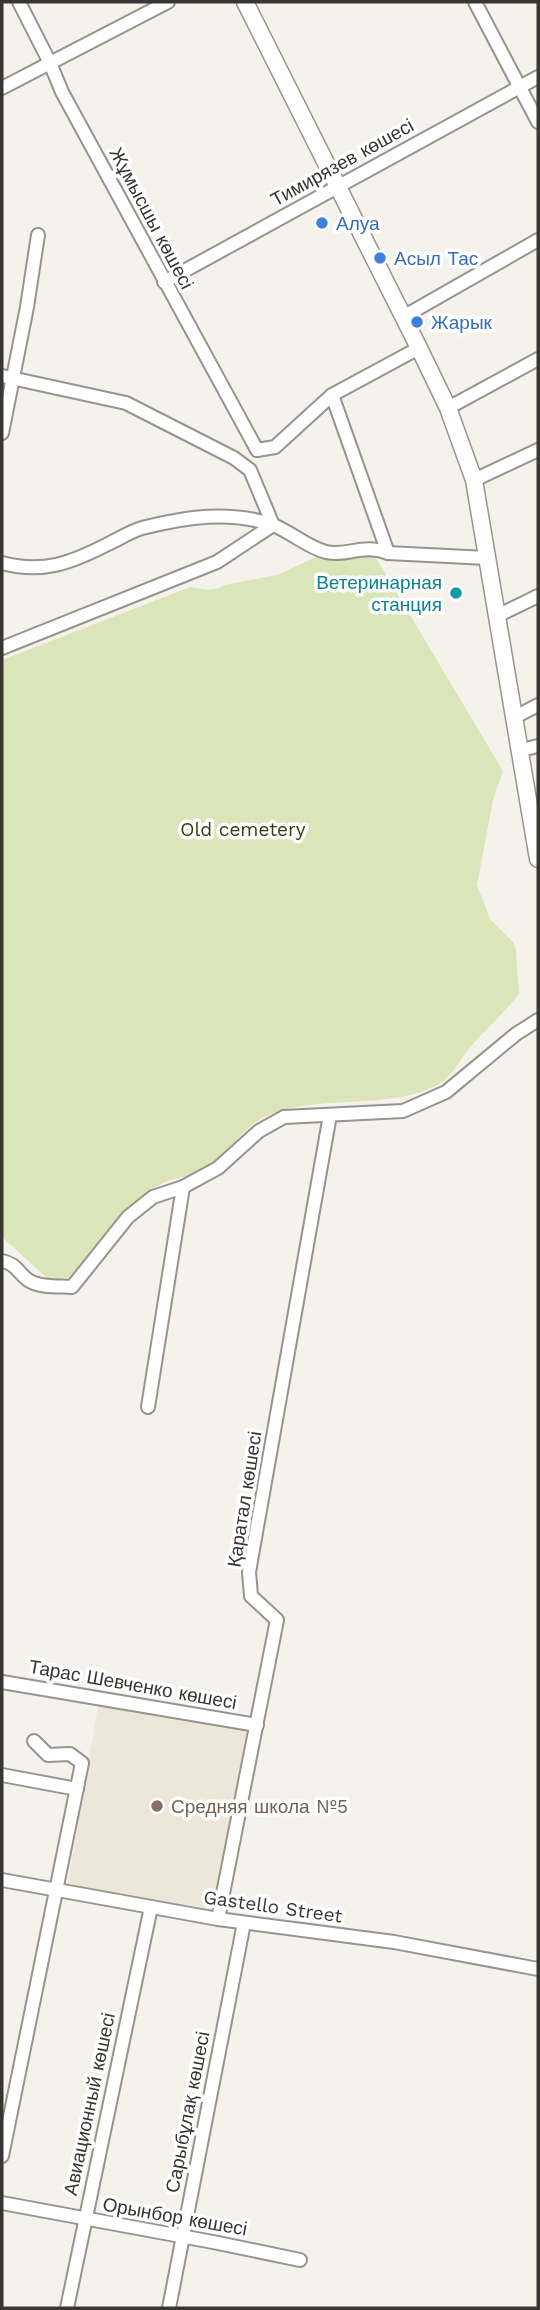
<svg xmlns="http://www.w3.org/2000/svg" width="540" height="2310" font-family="'Work Sans',sans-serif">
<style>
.built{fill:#ece7d9}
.green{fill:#dbe5ba}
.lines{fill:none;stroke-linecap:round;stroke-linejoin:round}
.minor-casing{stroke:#97948e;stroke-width:16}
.major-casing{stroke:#97948e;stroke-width:19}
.minor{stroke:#fff;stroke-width:12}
.major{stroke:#fff;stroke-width:16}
.shop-dot{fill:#3f7fe0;stroke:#fff;stroke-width:2.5}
.culture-dot{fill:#0f9aa8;stroke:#fff;stroke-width:2.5}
.education-dot{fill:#8d6e63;stroke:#fff;stroke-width:2.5}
.labels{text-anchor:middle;stroke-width:7;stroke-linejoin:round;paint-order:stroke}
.street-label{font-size:19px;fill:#373633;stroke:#fff}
.shop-label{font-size:19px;fill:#366cbe;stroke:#fff;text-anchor:start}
.culture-label{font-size:19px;fill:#0d838f;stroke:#fff;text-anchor:end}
.park-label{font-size:19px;fill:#343c0b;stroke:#fff}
.education-label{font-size:19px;fill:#785e54;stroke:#fff;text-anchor:start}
</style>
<rect width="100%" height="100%" fill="#f5f2eb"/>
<polygon class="built" points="99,1701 247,1727 215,1910 68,1884"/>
<path class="green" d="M373,553L503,771L493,800L477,885L490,919L513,942L516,950L519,994C504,1012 488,1028 472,1045C461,1056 455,1073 442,1082C398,1111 321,1094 271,1114C241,1125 229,1156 202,1171C190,1178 173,1177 161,1184C134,1199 117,1223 98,1247C92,1255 86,1267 79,1272C71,1278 58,1280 48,1279L2,1237V660L190,587C202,589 213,593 224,585L277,575L316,557Z"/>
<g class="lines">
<g class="minor-casing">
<g id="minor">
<polyline points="19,2 50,63 62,92 257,450"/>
<polyline points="475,2 538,122"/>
<polyline points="2,88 168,2"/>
<polyline points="164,282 538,77"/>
<polyline points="403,317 538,240"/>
<polyline points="2,376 126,403 234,458 250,470 273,525"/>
<polyline points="332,395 388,553"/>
<polyline points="448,408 538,359"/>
<polyline points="2,433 27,307 38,235"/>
<polyline points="257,450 275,447 332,395 419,348"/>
<polyline points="474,480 538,450"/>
<path d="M2,563C43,574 71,563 108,544C119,539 131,531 142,528C186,517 230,510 273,525C291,532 307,547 326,552C346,557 363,543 388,553L487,558"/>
<polyline points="497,616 538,596"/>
<polyline points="2,648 217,562 273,525"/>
<polyline points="515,717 538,705"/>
<polyline points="521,750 538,746"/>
<path d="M2,1261C17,1264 17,1272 28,1280C40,1288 59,1286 72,1287L128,1217L153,1197L183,1187L218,1168L259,1131L284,1117L403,1111L446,1092L516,1034L538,1020"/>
<polyline points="148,1407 183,1187"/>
<polyline points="2,1682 257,1725"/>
<polyline points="2,1775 77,1789"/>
<polyline points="2,1880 218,1919 394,1942 538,1969"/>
<polyline points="218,1919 277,1620 251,1596 249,1572 330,1115"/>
<polyline points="2,2156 82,1763 70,1754 48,1755 34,1741"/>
<polyline points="2,2203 213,2242 300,2260"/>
<polyline points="67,2308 151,1907"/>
<polyline points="169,2308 244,1923"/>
</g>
</g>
<g class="major-casing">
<polyline id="major" points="245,2 419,348 448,408 474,480 538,859"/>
</g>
<use href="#minor" class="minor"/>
<use href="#major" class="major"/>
</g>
<g class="shop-dot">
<circle cx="322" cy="223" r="7"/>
<circle cx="380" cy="258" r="7"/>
<circle cx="417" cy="322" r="7"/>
</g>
<circle class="culture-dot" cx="456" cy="593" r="7"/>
<circle class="education-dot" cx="157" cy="1806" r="7"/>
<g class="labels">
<g class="street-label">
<text transform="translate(342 162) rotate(-29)" y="7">Тимирязев көшесі</text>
<text transform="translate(152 218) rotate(62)" y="7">Жұмысшы көшесі</text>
<text transform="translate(244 1499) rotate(-81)" y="7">Қаратал көшесі</text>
<text transform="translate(133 1684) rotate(10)" y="7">Тарас Шевченко көшесі</text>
<text transform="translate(273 1906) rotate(8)" y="7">Gastello Street</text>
<text transform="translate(89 2104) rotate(-78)" y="7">Авиационный көшесі</text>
<text transform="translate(187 2112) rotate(-79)" y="7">Сарыбұлақ көшесі</text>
<text transform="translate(175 2216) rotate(10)" y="7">Орынбор көшесі</text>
</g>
<g class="shop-label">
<text x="336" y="230">Алуа</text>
<text x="394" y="265">Асыл Тас</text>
<text x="431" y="329">Жарык</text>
</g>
<g class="culture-label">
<text x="442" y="589">Ветеринарная<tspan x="442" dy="22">станция</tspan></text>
</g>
<g class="park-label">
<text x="243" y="836">Old cemetery</text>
</g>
<g class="education-label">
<text x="171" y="1813">Средняя школа №5</text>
</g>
</g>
<rect width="540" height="2310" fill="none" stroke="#373633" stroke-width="7"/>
</svg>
